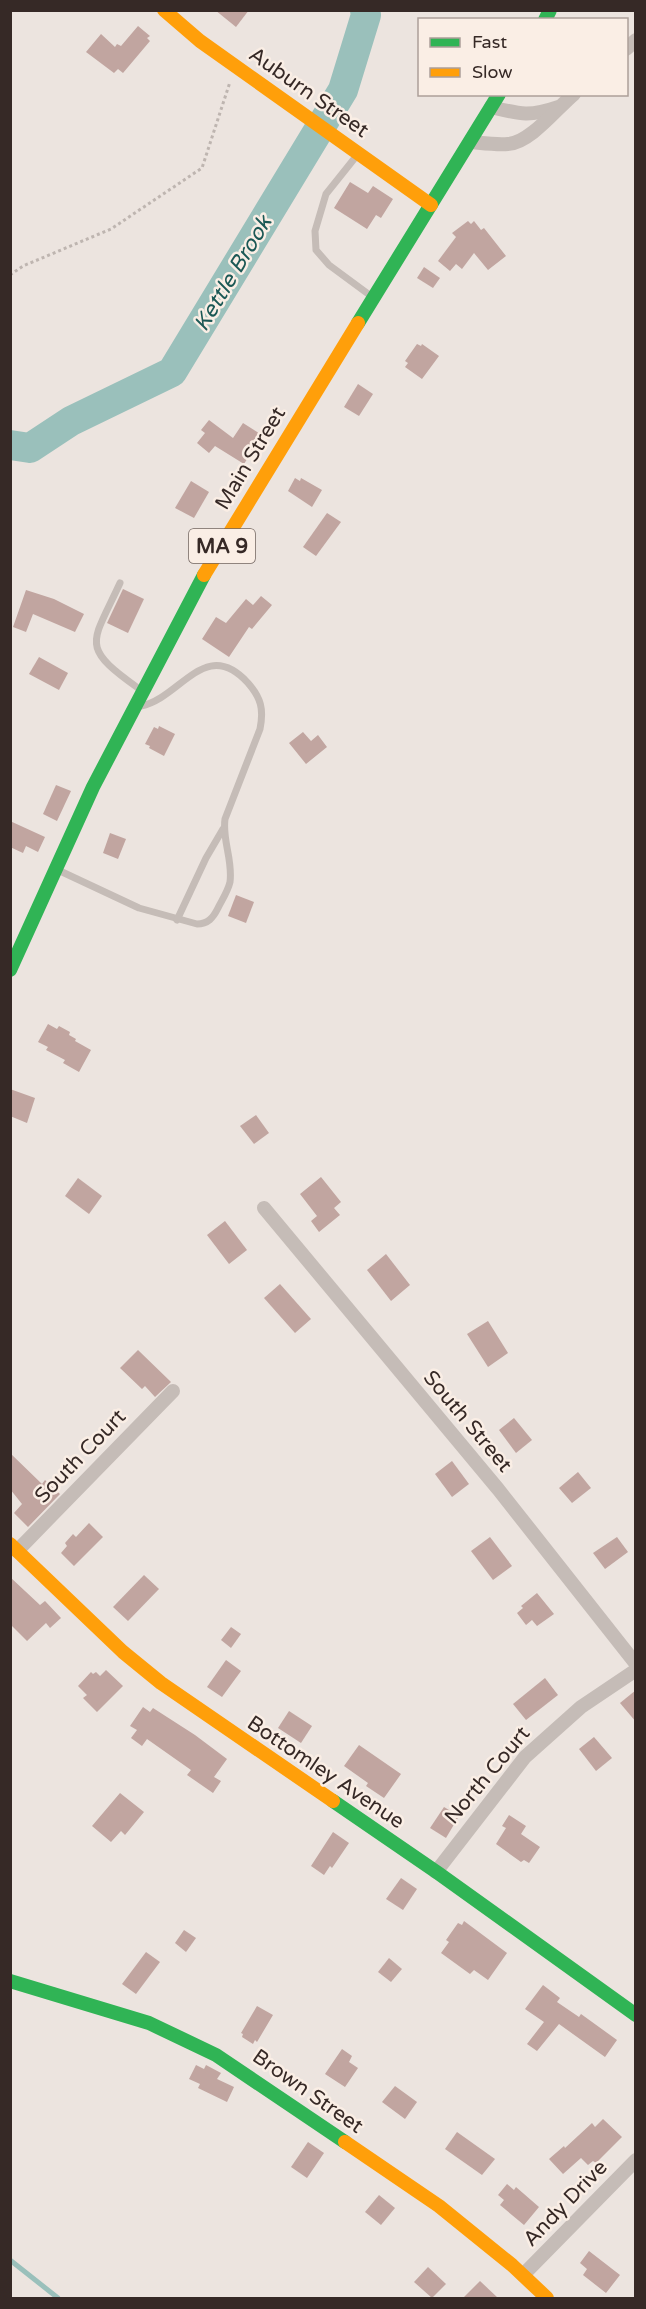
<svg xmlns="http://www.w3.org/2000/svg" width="646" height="2309" font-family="'Varela Round',sans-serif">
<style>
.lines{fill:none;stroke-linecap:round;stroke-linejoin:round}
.stream{stroke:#9ac0bb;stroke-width:5}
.river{stroke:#9ac0bb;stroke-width:30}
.building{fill:#c1a5a0}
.path{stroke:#beb5b0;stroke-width:3;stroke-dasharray:3 3;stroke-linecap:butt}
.lane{stroke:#c5bcb7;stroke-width:7}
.street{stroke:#c5bcb7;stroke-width:14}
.fast{stroke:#30b455;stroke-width:14}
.slow{stroke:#ff9f0a;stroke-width:14}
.labels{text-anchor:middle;stroke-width:5;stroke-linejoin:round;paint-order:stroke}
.shield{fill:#faeee5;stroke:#71645f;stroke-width:1.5}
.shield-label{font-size:20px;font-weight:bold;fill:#362926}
.street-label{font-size:21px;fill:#362926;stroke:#faeee5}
.water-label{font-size:22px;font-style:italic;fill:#1b5855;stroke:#faeee5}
</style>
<rect width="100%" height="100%" fill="#ece4df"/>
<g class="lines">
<polyline class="stream" points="10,2260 58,2298"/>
<polyline class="river" points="10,445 30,448 71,421 172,372 343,90 366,15 365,10"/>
</g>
<g class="building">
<polygon points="215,10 249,10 236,27"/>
<polygon points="138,26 150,36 147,38 150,41 123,73 118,69 114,73 86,52 101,34 115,47 117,44 121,46"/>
<polygon points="350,182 368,193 373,186 393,199 381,218 376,215 367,229 334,208"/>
<polygon points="468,221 471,224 474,221 481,230 484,228 506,256 488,270 474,253 462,269 456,264 450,271 438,261 456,237 452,233"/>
<polygon points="424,267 440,278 433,288 417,278"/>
<polygon points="417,344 421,346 422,344 439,356 422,379 405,367 408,363 405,361"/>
<polygon points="358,384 373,394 359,416 344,407"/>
<polygon points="209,420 233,438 243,423 262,435 244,464 215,446 209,453 197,443 205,433 201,430"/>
<polygon points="295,478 300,481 301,478 322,490 312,507 288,491"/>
<polygon points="191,481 209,492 194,518 175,508"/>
<polygon points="327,513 341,522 316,556 303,547"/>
<polygon points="123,589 144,599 128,633 107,623"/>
<polygon points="26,590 54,599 84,614 75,632 33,614 26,632 13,627"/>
<polygon points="261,596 272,605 252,629 249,627 229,657 202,639 216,617 226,623 246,599 253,605"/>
<polygon points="39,657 68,673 59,690 29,674"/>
<polygon points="159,726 175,734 164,756 149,748 150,746 145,744 154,727 158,729"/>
<polygon points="303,732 311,741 318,735 327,747 306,764 289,743"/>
<polygon points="56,785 71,791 57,821 43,814"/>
<polygon points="10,821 45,837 38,852 26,846 23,853 10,847"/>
<polygon points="110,833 126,839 118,859 103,853"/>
<polygon points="236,895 254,902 246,923 228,916"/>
<polygon points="48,1024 57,1029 59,1026 70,1032 69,1035 76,1039 75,1041 91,1050 79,1072 63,1063 65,1060 46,1050 48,1047 38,1042"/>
<polygon points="10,1089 35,1098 27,1123 10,1116"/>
<polygon points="256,1115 269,1133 254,1144 240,1126"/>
<polygon points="321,1177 341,1202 334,1208 340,1215 319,1232 311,1221 317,1216 300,1194"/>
<polygon points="78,1178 102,1196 89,1214 65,1196"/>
<polygon points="225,1221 247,1250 229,1264 207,1235"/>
<polygon points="386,1254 410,1285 391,1301 367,1270"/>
<polygon points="280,1284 311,1319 295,1333 264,1298"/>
<polygon points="488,1321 508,1353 488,1367 467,1334"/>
<polygon points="138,1350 171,1382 155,1397 145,1386 142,1389 120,1368"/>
<polygon points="514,1418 532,1440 516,1453 499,1430"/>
<polygon points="10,1453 42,1484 45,1480 60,1494 28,1527 14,1513 22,1504 10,1489"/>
<polygon points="452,1461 469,1484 452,1497 435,1474"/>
<polygon points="578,1472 591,1488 572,1503 559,1488"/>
<polygon points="89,1523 103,1537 74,1566 61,1553 67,1546 65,1543 73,1534 76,1537"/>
<polygon points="490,1537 512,1566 493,1580 471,1551"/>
<polygon points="617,1537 628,1552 605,1569 593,1553"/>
<polygon points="144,1575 159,1589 128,1621 113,1607"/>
<polygon points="10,1577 40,1605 45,1601 61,1618 50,1628 46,1623 27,1641 10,1624"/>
<polygon points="537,1593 554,1614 537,1626 532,1620 526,1625 517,1613 523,1608 521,1606"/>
<polygon points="231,1627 241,1634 231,1648 221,1640"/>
<polygon points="226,1660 241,1671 222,1697 207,1687"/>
<polygon points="106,1670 123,1686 97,1712 83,1698 87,1695 78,1686 91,1672 93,1674 96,1672 100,1676"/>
<polygon points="545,1678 558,1695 526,1720 513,1704"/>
<polygon points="636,1690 636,1722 620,1703"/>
<polygon points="143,1707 150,1712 153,1708 195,1735 227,1759 214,1777 221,1781 213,1793 187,1775 191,1770 147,1739 142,1746 131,1738 137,1730 130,1726"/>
<polygon points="289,1711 312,1726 301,1743 278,1728"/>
<polygon points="594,1737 612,1758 596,1771 579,1749"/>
<polygon points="359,1745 401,1774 384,1798 366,1786 368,1783 344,1766"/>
<polygon points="120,1793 144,1812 125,1835 121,1831 111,1842 92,1826"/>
<polygon points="444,1807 459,1816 446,1838 430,1828"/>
<polygon points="509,1815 526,1826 521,1834 540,1847 529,1863 524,1860 521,1862 496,1844 506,1828 502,1826"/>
<polygon points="333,1832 349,1843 332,1868 330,1866 324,1875 311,1866"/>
<polygon points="401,1878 417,1889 403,1910 386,1899"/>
<polygon points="464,1921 507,1953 488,1980 474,1970 470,1974 441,1953 449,1942 446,1940 458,1923 462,1925"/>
<polygon points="184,1930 196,1938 186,1952 175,1943"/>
<polygon points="146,1952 160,1962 136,1994 122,1984"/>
<polygon points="389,1958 402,1969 391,1982 378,1972"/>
<polygon points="543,1985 560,1998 557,2002 579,2017 581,2014 617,2040 605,2057 559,2024 537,2051 527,2044 544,2022 525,2009"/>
<polygon points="257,2006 273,2015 257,2042 255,2040 253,2044 242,2037 243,2034 241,2033"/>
<polygon points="342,2049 352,2056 349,2062 358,2068 345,2087 325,2074"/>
<polygon points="196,2065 204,2069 206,2065 221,2073 217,2079 234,2087 227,2102 198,2088 200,2084 189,2079"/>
<polygon points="395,2086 417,2102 405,2119 382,2102"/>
<polygon points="603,2119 622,2137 596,2163 593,2161 588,2165 581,2158 563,2174 549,2159 564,2146 565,2148 592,2123 595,2127"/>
<polygon points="457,2132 495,2159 482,2175 445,2149"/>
<polygon points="308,2142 324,2153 307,2178 291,2167"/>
<polygon points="507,2184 514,2190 516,2187 539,2207 524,2225 500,2205 504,2200 498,2195"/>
<polygon points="379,2195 395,2208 381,2225 365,2212"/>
<polygon points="589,2251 620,2275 606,2293 583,2275 587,2269 580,2263"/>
<polygon points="428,2267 446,2284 432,2298 414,2282"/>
<polygon points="480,2281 498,2298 463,2298"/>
</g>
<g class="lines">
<polyline class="path" points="10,275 23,266 111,229 202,168 230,82"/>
<g class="lane">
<polyline points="358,154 326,194 315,231 316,250 329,265 371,296"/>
<path d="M120,583C92,644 79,646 138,688"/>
<path d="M60,871L139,908L197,924C208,924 213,918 218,908C222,900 228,891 230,882C233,860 222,840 225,819L260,729C264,709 261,698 248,683C205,636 181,698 141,706"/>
<polyline points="177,920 206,858 223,829"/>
</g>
<g class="street">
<polyline points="626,49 636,40"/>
<path d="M491,107C520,114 529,117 558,107"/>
<path d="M470,142C482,143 496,145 508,144C530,143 557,108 574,94"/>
<polyline points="264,1208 498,1489 636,1664"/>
<polyline points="17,1551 173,1391"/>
<polyline points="436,1872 525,1757 581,1707 636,1670"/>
<polyline points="523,2275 636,2160"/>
</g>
<g class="fast">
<polyline points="545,20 550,10"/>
<polyline points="358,323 499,94"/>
<polyline points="10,970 93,787 204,575"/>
<polyline points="333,1801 438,1873 636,2015"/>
<polyline points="10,1981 149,2023 216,2055 345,2142"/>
</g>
<g class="slow">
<polyline points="164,10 200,41 431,205"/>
<polyline points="204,575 358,323"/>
<polyline points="10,1544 123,1652 161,1683 333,1801"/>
<polyline points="345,2142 439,2206 512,2265 547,2298"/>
</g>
</g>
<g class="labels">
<rect class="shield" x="189" y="529" width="66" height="34" rx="4.5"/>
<g class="shield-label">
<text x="222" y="553">MA 9</text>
</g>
<g class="street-label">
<text transform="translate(309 92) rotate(35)" y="7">Auburn Street</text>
<text transform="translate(250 458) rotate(-59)" y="7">Main Street</text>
<text transform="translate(468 1421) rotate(50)" y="7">South Street</text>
<text transform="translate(80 1456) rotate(-46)" y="7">South Court</text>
<text transform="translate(326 1772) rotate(34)" y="7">Bottomley Avenue</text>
<text transform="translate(487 1775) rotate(-50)" y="7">North Court</text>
<text transform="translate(308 2091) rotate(35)" y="7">Brown Street</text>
<text transform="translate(565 2203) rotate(-46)" y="7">Andy Drive</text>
</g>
<g class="water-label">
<text transform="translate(232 273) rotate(-59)" y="8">Kettle Brook</text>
</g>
</g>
<rect width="646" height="2309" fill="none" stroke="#362926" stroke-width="24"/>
<rect x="418" y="18" width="210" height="78" fill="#faeee5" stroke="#ac9f99" stroke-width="1.5"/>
<rect x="430" y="38" width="30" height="9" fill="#30b455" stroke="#ac9f99" stroke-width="1.5"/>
<text x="472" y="48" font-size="18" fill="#362926">Fast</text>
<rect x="430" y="68" width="30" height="9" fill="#ff9f0a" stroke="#ac9f99" stroke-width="1.5"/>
<text x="472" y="78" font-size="18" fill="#362926">Slow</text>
</svg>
